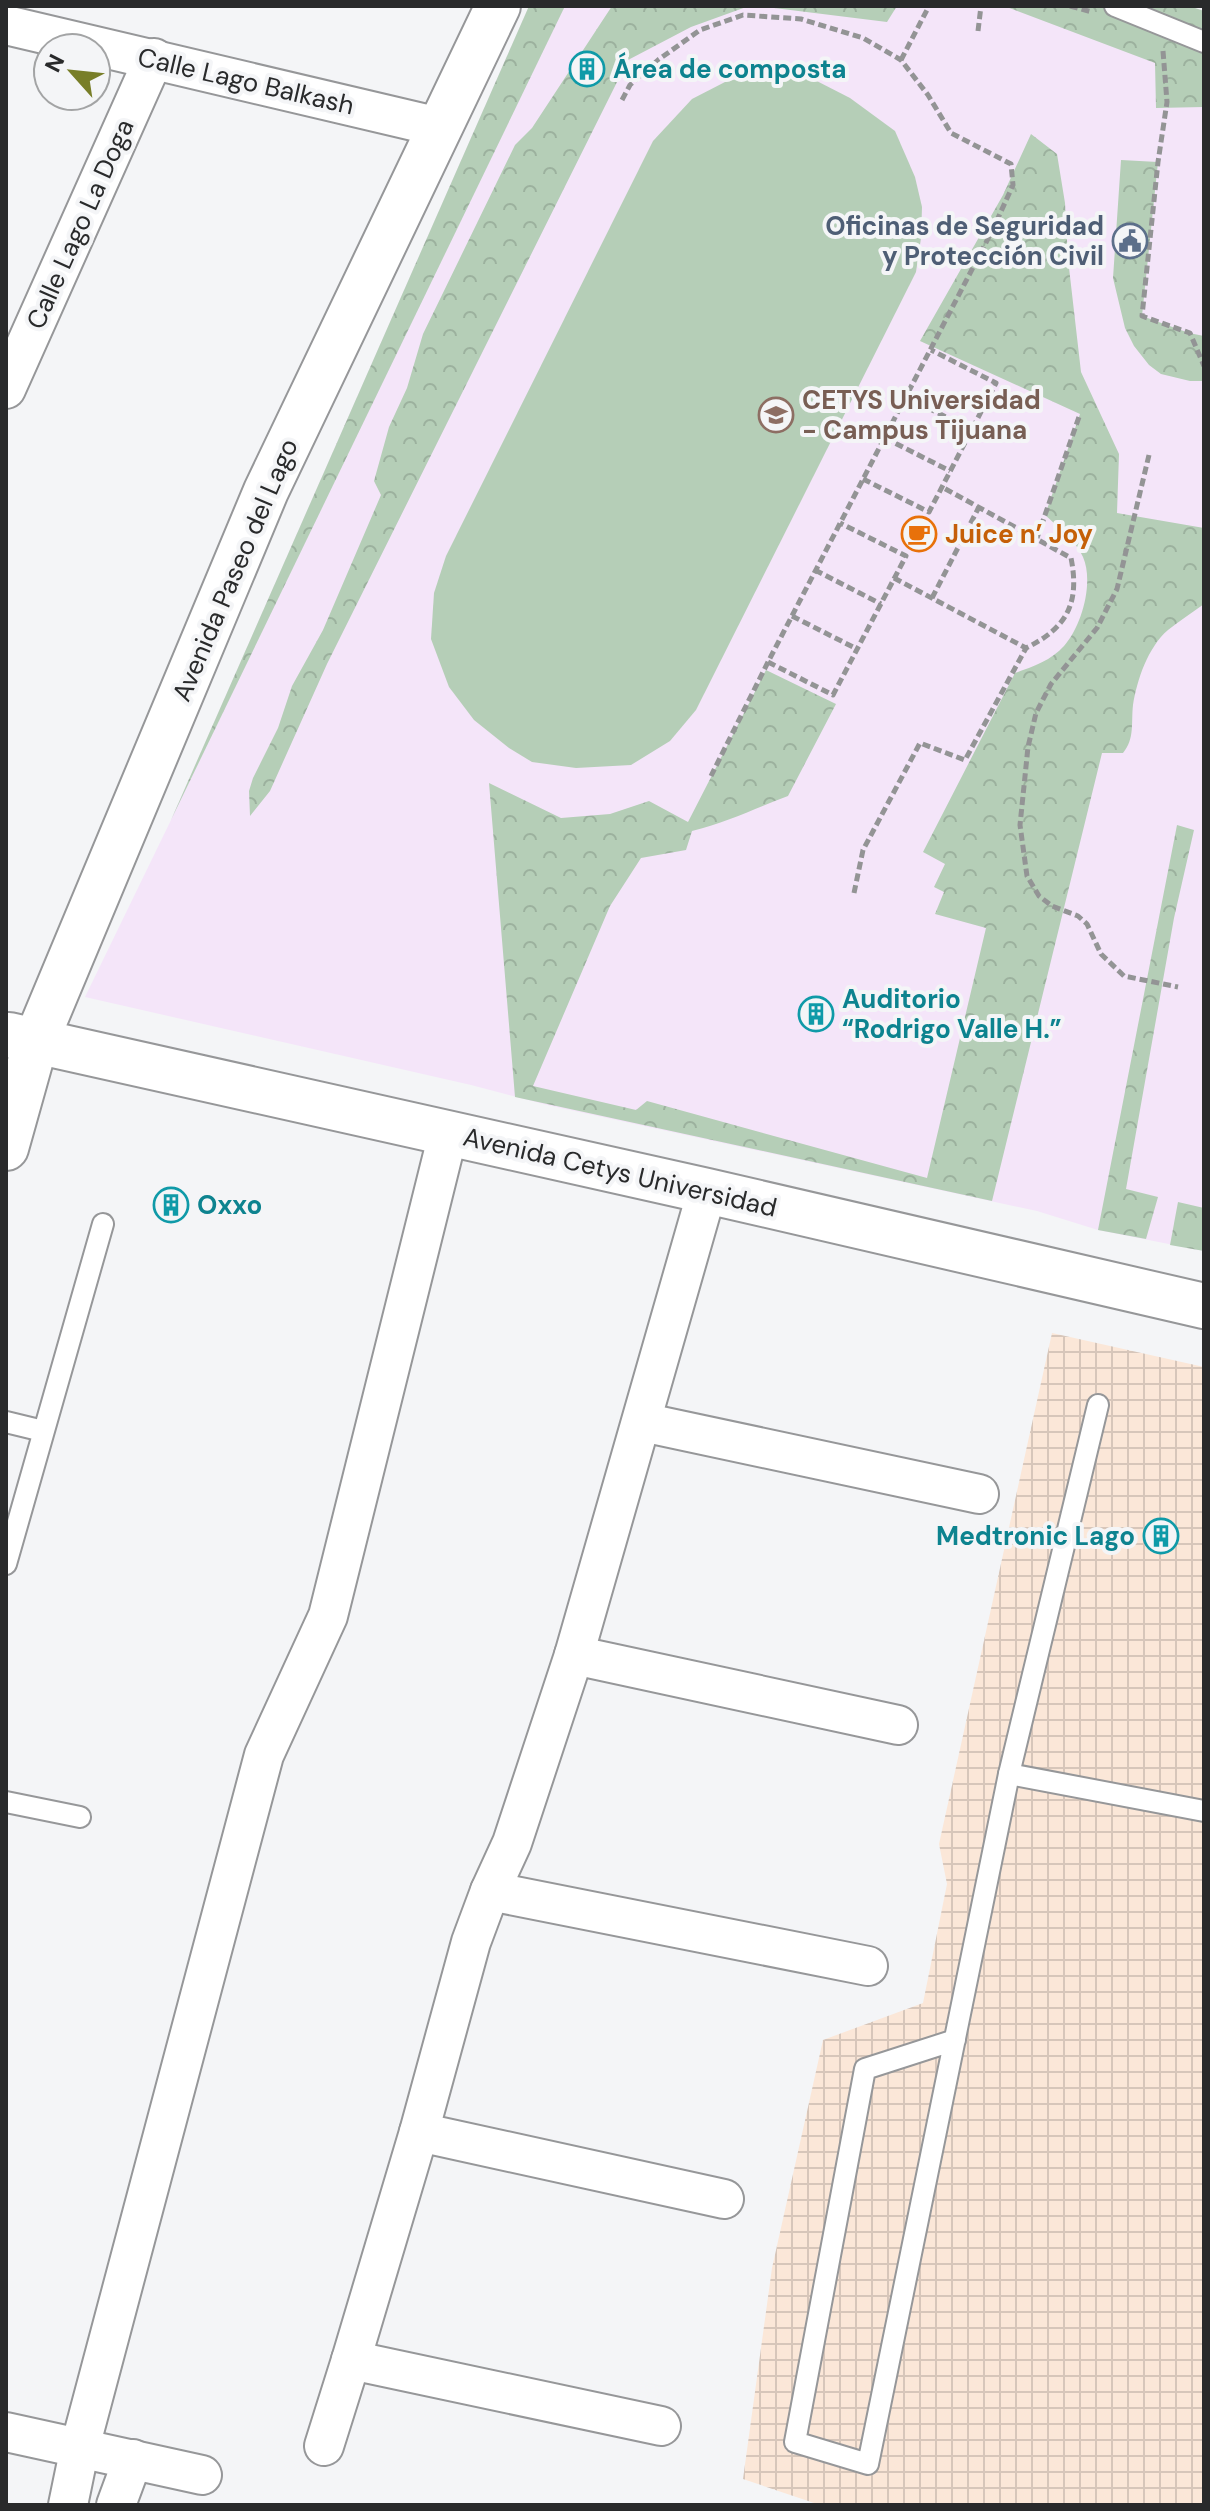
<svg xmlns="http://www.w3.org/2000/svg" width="1210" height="2511" font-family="'DM Sans',sans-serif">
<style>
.industrial{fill:url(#industrial-grid)}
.education{fill:#f4e5f9}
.park{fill:url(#park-crowns)}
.pitch{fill:#b5ceb7}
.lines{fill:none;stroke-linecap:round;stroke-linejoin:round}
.lane-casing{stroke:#969799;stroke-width:24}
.street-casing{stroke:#969799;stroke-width:42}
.secondary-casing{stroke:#969799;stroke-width:48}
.path{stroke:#939495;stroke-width:5;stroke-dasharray:8 4;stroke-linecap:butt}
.lane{stroke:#fff;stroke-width:20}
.street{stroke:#fff;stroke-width:38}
.secondary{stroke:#fff;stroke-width:44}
.labels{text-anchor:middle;stroke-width:8;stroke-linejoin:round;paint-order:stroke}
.culture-label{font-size:26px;font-weight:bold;fill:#0d838f;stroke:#f4f5f7;text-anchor:start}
.street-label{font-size:26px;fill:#292a2b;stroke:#f4f5f7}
.service-label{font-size:26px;font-weight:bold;fill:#4e5e75;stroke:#f4f5f7;text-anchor:end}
.education-label{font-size:26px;font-weight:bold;fill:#785e54;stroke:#f4f5f7;text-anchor:start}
.food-label{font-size:26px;font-weight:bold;fill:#c56008;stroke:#f4f5f7;text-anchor:start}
</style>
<defs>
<pattern id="industrial-grid" width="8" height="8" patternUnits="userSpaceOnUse" patternTransform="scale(2)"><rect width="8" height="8" fill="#fbe7d8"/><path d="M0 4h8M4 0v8" fill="none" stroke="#d7c6ba"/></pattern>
<pattern id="park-crowns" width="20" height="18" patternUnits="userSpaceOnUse" patternTransform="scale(2)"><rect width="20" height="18" fill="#b5ceb7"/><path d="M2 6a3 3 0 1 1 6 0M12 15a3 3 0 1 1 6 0" fill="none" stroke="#9cb19e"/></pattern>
</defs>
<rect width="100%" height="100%" fill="#f4f5f7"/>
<polygon class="industrial" points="1052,1333 1204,1367 1204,2505 820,2505 743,2479 772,2268 823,2040 923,2003 947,1884 939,1844"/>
<polygon class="education" points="529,6 1189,6 1204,11 1204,1251 1098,1230 1037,1211 547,1105 471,1085 85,997 171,820"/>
<g class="park">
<polygon points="529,6 565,6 171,820"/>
<polygon points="612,6 749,6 691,27 628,60 327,664 270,791 250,816 249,791 253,778 278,728 292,686 323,630 381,495 374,481 389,427 407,388 423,334 515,145 532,128"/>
<polygon points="759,6 897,6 887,22"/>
<polygon points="1004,6 1106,6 1204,47 1204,107 1156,108 1155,63"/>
<polygon points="1139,6 1189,6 1204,11 1204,35"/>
<path d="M1031,134L1057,154L1065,203L1068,259L1081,372L1119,454L1117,513L1204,528V604C1192,613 1179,621 1168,630C1148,647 1137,680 1133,705C1131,722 1135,739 1123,753H1102L992,1201L515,1097L489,783L561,818L610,814L649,801L688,822L766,670L836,704L788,796C756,808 726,823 692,831L686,850L641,858L610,906L533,1086L636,1110L647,1101L927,1178L986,928L935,914L944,892L934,887L945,864L923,852L1015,673C1032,667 1052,660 1064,646C1082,626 1094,582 1083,557C1076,541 1058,527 1045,515L1080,414L920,341L1003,195Z"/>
<polygon points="1121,160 1158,162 1142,316 1189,333 1204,336 1204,381 1190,381 1161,374 1149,365 1134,346 1125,328 1113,278"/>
<polygon points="1177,825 1194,830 1174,918 1126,1189 1158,1197 1146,1239 1098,1230"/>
<polygon points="1178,1202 1204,1208 1204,1251 1170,1245"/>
</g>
<polygon class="pitch" points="761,73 807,76 850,98 895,131 915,177 922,207 921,238 916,272 696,710 670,741 631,765 576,768 532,762 509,748 474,720 449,687 431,639 434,593 446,556 653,141 692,99 725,82"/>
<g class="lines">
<g class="lane-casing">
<g id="lane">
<polyline points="1115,6 1204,42"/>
<polyline points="6,1422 43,1431"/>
<polyline points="6,1564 103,1224"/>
<polyline points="1009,1774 1204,1811"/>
<polyline points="6,1802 80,1817"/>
<polyline points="955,2040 865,2069 795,2442 868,2464 1009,1774 1098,1405"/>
</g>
</g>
<g class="street-casing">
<g id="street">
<polyline points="6,25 439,127"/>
<polyline points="6,389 154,58"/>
<polyline points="642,1422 979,1494"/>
<polyline points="574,1655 898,1725"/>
<polyline points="490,1891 868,1966"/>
<polyline points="419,2132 724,2199"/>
<polyline points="351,2360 661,2426"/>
<polyline points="6,2432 202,2475"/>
<polyline points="324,2446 351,2360 419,2132 471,1942 490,1891 512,1843 574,1655 707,1191"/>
<polyline points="68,2505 80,2447 264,1755 328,1616 448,1134"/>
<polyline points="116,2505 133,2459"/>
</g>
</g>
<g class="secondary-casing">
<g id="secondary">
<polyline points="9,1035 707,1191 1204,1306"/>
<polyline points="6,1148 36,1041 266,491 498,6"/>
</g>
</g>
<g class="path">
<polyline points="1070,6 1092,12"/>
<polyline points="978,31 981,6"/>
<polyline points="1163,51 1167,102 1158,162 1142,316 1190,333 1204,366"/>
<polyline points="901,60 929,6"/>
<polyline points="622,100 630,85 658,60 700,30 743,15 801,19 863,38 901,60 928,95 951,133 1011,164 1013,185 993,229 768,662 711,776"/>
<polyline points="906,397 972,430"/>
<polyline points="885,438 950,471"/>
<polyline points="1149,455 1117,589 1097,628 1051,684 1036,713 1028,747 1020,825 1027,876 1039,896 1052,906 1078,916 1087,924 1101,954 1124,976 1178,987"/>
<polyline points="863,479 929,512 996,383 931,350"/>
<polyline points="1037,538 1080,414"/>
<polyline points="815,570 881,604"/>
<path d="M894,578L1026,648C1067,628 1080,603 1071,558L942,487"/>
<polyline points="932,598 979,507"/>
<polyline points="792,616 857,649"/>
<polyline points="768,662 833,695 906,556 840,523"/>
<polyline points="854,893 863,850 920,743 965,760 1026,648"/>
</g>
<use href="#lane" class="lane"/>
<use href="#street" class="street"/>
<use href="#secondary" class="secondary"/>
</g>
<defs>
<g id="building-ring" transform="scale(1.8)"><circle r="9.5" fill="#f4f5f7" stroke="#0f9aa8" stroke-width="1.5"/><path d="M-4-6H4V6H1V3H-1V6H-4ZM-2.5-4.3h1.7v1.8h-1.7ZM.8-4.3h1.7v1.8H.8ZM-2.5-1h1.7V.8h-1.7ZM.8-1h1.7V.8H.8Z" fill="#0f9aa8"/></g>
<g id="civic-ring" transform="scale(1.8)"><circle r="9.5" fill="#f4f5f7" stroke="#5c6f8a" stroke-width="1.5"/><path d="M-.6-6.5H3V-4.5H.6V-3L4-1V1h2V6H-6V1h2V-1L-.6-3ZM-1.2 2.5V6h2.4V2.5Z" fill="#5c6f8a"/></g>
<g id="university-ring" transform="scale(1.8)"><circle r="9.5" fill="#f4f5f7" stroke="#8d6e63" stroke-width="1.5"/><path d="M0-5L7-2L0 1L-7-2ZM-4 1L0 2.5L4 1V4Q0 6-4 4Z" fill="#8d6e63"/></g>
<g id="cafe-ring" transform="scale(1.8)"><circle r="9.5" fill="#f4f5f7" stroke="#e8710a" stroke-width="1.5"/><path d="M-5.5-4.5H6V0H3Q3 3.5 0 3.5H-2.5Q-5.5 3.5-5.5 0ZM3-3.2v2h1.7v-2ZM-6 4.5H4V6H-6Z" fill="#e8710a"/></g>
</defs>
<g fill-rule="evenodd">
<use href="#building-ring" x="587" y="69"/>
<use href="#civic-ring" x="1130" y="241"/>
<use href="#university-ring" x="776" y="415"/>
<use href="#cafe-ring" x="919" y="534"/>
<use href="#building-ring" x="816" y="1014"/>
<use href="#building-ring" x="171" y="1205"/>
<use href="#building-ring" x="1161" y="1536"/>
</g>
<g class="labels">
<g class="culture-label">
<text x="613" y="78">Área de composta</text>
<text x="842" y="1008">Auditorio<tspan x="842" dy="30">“Rodrigo Valle H.”</tspan></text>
<text x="197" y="1214">Oxxo</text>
<text x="1135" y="1545" text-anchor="end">Medtronic Lago</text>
</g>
<g class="street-label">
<text transform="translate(246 81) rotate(13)" y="9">Calle Lago Balkash</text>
<text transform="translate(80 224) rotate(-66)" y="9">Calle Lago La Doga</text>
<text transform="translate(235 570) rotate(-67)" y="9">Avenida Paseo del Lago</text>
<text transform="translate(620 1172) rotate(13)" y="9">Avenida Cetys Universidad</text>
</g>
<g class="service-label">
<text x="1104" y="235">Oficinas de Seguridad<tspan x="1104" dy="30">y Protección Civil</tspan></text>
</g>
<g class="education-label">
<text x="802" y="409">CETYS Universidad<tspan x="802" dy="30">- Campus Tijuana</tspan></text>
</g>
<g class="food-label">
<text x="945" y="543">Juice n’ Joy</text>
</g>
</g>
<rect width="1210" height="2511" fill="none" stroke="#292a2b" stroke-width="16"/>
<g transform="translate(72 72) rotate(297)"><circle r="38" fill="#f4f5f7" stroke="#a3a4a5" stroke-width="2"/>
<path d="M0-6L14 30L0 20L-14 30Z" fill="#787e28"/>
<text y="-12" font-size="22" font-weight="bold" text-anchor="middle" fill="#292a2b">N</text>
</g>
</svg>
